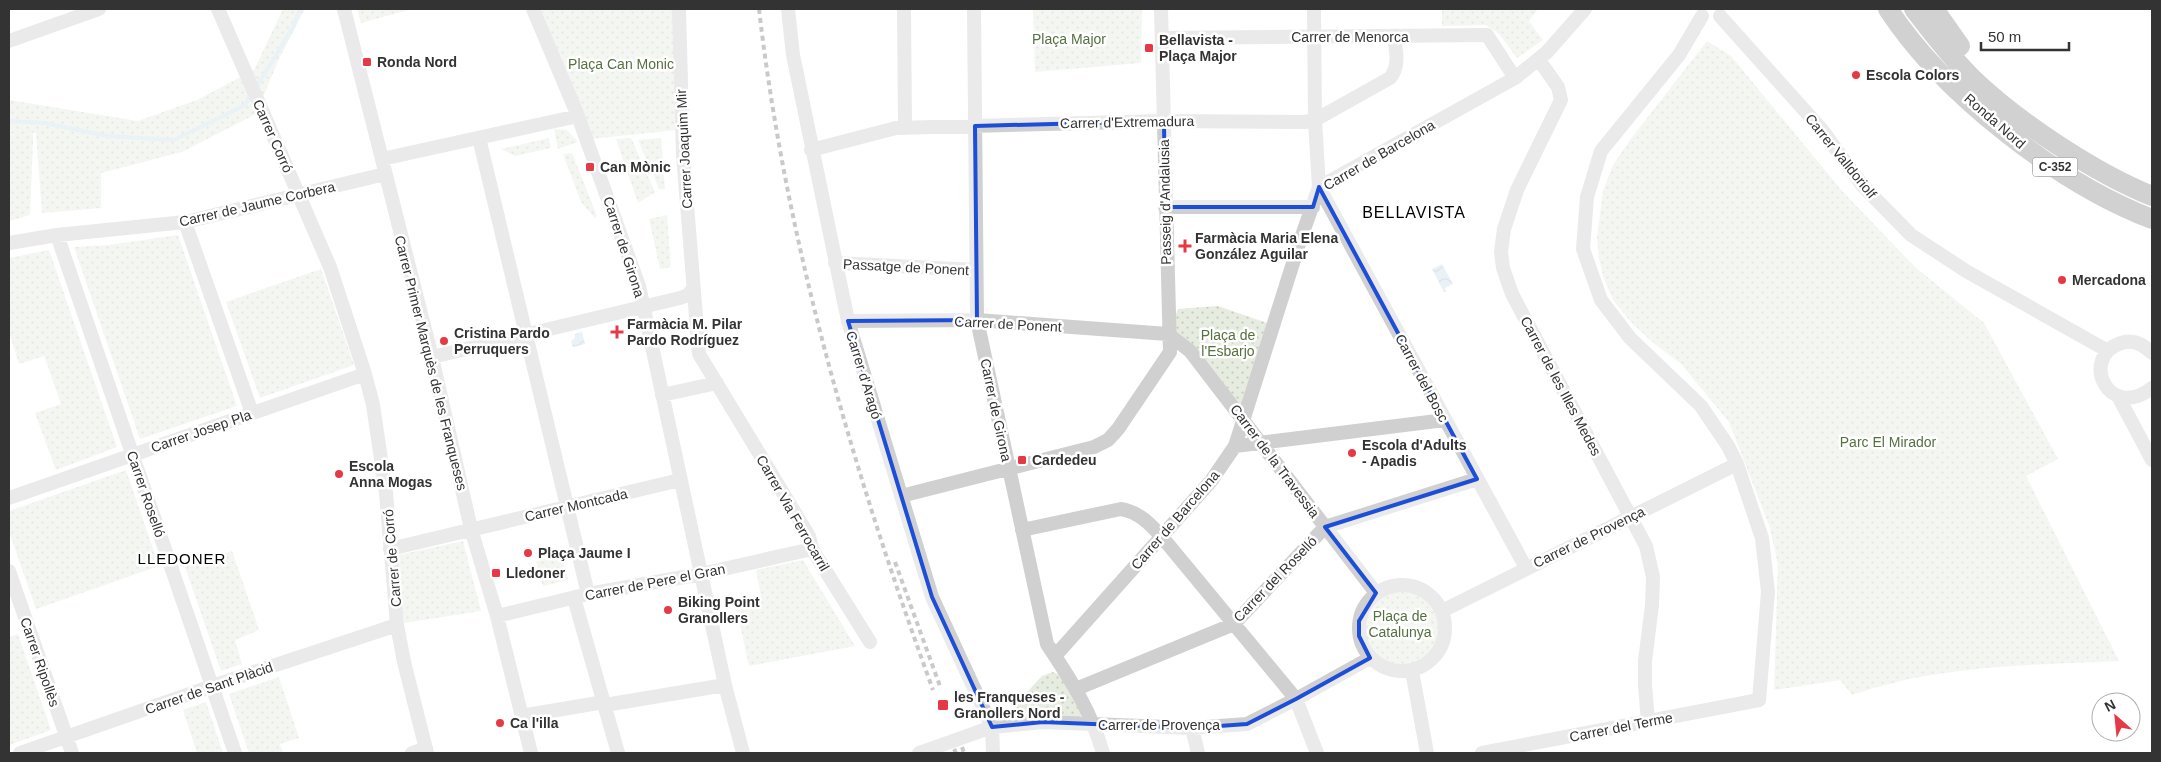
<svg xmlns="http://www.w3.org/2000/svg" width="2161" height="762" viewBox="0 0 2161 762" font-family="Helvetica,sans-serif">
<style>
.green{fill:url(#green-dots)}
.water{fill:url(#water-waves)}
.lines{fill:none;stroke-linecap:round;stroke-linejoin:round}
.stream{stroke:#cfe2ee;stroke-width:4}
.minor{stroke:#d0d0d0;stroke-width:14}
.highway{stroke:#9a9a9a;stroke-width:20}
.rail{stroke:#888;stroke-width:4;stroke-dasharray:5 4;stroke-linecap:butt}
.minor-bridge{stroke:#d0d0d0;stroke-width:14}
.marked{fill:none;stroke:#1d4ed8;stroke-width:4;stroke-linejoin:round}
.poi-dot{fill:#e63946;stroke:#fff;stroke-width:2}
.labels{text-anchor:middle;stroke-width:5;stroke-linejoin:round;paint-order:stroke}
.shield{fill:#fff;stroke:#707070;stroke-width:1}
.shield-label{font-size:12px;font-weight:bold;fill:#333}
.street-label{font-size:14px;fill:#333;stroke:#fff}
.park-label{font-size:14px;fill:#56703f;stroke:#fff}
.poi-label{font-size:14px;font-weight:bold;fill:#333;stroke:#fff;text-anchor:start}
.neighbourhood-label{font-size:15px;letter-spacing:1px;fill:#000;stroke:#fff}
.quarter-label{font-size:16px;letter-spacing:1px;fill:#000;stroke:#fff}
</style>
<defs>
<pattern id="green-dots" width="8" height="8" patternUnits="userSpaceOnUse" patternTransform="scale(1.25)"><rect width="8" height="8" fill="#e6ecdf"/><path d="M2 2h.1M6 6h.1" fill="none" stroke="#c6cbc0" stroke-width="1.8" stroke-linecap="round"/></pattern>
<pattern id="water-waves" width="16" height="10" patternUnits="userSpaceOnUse" patternTransform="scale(1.25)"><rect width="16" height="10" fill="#cfe2ee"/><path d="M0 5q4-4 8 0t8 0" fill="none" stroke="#b2c2cd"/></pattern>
</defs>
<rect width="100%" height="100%" fill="#fff"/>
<path class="green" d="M283,9h22l-26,50 -23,55 -74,38 -81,21v35l-59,5 -6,-80h-8l5,1v8l-3,73 -21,6v-86l6,-1h-6v-34l129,21 59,-21 57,-30z
M357,9h55l-51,14z
M541,9h136v121l-86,9z
M1033,9h109l-1,54 -106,9z
M1442,9h96l-9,12 14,19 -26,18 -18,-24 -13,-9 -44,1z
M1707,41l24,15 112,136 72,75 69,56 74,136 -32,17 93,185c-89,4 -182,4 -267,34l-12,-15 -66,10 4,-125 -8,-37 -41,-106 -48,-58 -30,-23 -21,-20 -17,-21 -10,-24 -4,-18 -2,-21 6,-46 10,-26 17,-25z
M554,129l13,1 11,12 -20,7z
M549,138l2,10 -36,8 -14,-7z
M631,138l24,54 -17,11 -22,-64z
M661,138l4,51h-6l-21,-49z
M572,153l25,63 -2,2 -14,-16 -18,-48z
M667,215l4,52 -11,2 -11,-50z
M178,235l59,171 -97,33 -66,-192 35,-2z
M49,250l68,197 -61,23 -21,-57 26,-9 -17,-48 -25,8 -10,-32v-74z
M321,269l33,96 -94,33 -34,-96z
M1218,306l49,17 -22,89 -77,-78 10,-25z
M126,470l33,96 -123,43 -27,-77v-21z
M463,541l18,70 -77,12 -6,-68z
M232,551l27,79 -24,10 7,24 -21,7 -36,-104z
M562,555l6,25 -25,6 -7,-25z
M803,560l52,86 -106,20 -14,-64 26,-6 -5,-26z
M1358 624a42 42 0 1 1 84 0a42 42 0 1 1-84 0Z
M18,634l33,96 -42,15v-108z
M1053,672l7,3 24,37 -8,9h-63l-5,-8 34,-37z
M279,677l20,61 -19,6 3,9h-34l-20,-59z
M206,702l17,51h1h-27l-14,-43z"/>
<path class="water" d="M1442,264l11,20 -8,4 1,3 -2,1 -12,-23z
M582,332l3,12 -12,3 -2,-6 4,-3v-4z"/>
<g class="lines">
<path class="stream" d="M256,88l37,-61 7,-18
M9,121l36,2 62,13 67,4 71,-35 6,-10"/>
<path class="minor" d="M218,9l112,258 35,107 8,31 13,88 11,132 7,37 23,91
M344,9l88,348 39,172 26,87 34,137
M533,9l45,107 61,170 86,399 18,68
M679,9l4,146 16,199 110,182 3,13 58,93
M788,9l5,46 55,266 84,276 60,130 1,26
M904,9l1,119
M974,9l3,311 70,324c24,36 44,67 56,109
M1720,16l103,115 39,54 49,50 55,36 142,80
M1162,38l325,-3 28,43
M9,41l90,-32
M1539,60l19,27 3,13 -44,90 -13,39 -3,23 2,16 9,26 134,252 7,31 -1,28 -7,56v24l3,37
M479,138l109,456
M811,150l85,-22 268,-7 140,1 11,-2 75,-42c10,-12 6,-27 4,-41
M382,159l196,-43
M1319,187l207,381
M1319,187l196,-109 32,-26 38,-43
M1165,207h148
M185,222l67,191
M57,235l178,518
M9,243l48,-8 128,-13 200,-48
M835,263l141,7
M848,321l129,-1 191,14
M1168,334l22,17 186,242
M2152,353c-8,-8 -19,-14 -31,-10 -42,14 -13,79 31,45
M432,357l248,-59 8,-3 5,-6
M662,395l55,-12
M2118,396l34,64
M1235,446l210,-26
M901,496l193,-49 14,-7 10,-11 52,-77 -9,-343
M9,498l356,-124
M1022,530l99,-21c18,3 29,15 41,28l134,162 21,54
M390,549l290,-69
M9,571l63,182
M1359 628a43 43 0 1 1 86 0a43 43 0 1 1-86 0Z
M574,598l44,155
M1442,611l295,-147
M497,616l91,-22 113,-20 111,-25
M1055,656l156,-175 24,-35 65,-205 19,-54 -4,-67 -1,-111
M1412,671l15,82
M1076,689l158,-65 91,-97 152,-48
M521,716l77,-13 7,2 120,-20
M992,727l51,-5 149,6 55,-4 49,-25 74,-41
M1192,728l6,25
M20,753l192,-67 185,-61
M412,753l14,-5
M1482,753l277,-53 9,-108 -6,-54 -25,-74 -9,-18 -27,-40 -71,-68 -29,-38 -18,-51 4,-52 14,-46 78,-96 23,-39"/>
<path class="highway" d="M1888,9c55,84 170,174 264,210
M1914,9c19,25 39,51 62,73 45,42 119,91 176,114
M1934,9l26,37"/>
<path class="rail" d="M759,9c27,234 94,461 174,681
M895,562l46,127
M962,747l2,6
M954,749l2,4"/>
<path class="minor-bridge" d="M919,753l73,-26"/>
</g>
<path d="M0 0H2161V762H0ZM1164,121l1,86h148l6,-20 158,292 -152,48 51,66 -17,28v15l11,22 -74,41 -49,25 -55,4 -149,-6 -51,5 -60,-130 -84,-276 129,-1 -2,-194z" fill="#fff" fill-opacity=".55" fill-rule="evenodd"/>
<path class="marked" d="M1164,121l1,86h148l6,-20 158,292 -152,48 51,66 -17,28v15l11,22 -74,41 -49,25 -55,4 -149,-6 -51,5 -60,-130 -84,-276 129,-1 -2,-194z"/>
<g class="poi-dot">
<rect x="1144" y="43" width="10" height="10" rx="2.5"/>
<rect x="362" y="57" width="10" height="10" rx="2.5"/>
<circle cx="1856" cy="75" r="5"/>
<rect x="585" y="162" width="10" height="10" rx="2.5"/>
<path d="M1182.5 238.5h5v5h5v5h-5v5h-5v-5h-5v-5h5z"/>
<circle cx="2062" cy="280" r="5"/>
<path d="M614.5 324.5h5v5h5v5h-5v5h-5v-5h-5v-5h5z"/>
<circle cx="444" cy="341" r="5"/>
<circle cx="1352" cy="453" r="5"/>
<rect x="1017" y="455" width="10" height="10" rx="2.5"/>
<circle cx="339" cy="474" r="5"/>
<circle cx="528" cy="553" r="5"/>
<rect x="491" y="568" width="10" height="10" rx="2.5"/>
<circle cx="668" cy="610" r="5"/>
<rect x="937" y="699" width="12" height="12" rx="2.5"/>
<circle cx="500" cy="723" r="5"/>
</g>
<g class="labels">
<rect class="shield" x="2032.5" y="157.5" width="45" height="19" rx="4"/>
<g class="shield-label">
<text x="2055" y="171">C-352</text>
</g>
<g class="street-label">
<text x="1350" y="42">Carrer de Menorca</text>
<text transform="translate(1995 121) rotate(41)" y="5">Ronda Nord</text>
<text transform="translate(1127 122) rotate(-1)" y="5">Carrer d'Extremadura</text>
<text transform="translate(273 136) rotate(66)" y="5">Carrer Corró</text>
<text transform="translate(684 149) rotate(-93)" y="5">Carrer Joaquim Mir</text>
<text transform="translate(1379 155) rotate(-30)" y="5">Carrer de Barcelona</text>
<text transform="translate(1841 156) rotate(51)" y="5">Carrer Valldoriolf</text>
<text transform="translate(1165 202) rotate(-91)" y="5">Passeig d'Andalusia</text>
<text transform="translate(257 204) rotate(-13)" y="5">Carrer de Jaume Corbera</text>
<text transform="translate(624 247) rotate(72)" y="5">Carrer de Girona</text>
<text transform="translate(906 267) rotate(3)" y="5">Passatge de Ponent</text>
<text transform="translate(1008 324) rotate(3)" y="5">Carrer de Ponent</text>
<text transform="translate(431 363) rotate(76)" y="5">Carrer Primer Marquès de les Franqueses</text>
<text transform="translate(864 375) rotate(73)" y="5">Carrer d'Aragó</text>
<text transform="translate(1422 378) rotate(62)" y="5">Carrer del Bosc</text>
<text transform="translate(1561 386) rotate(62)" y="5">Carrer de les Illes Medes</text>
<text transform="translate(996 410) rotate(78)" y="5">Carrer de Girona</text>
<text transform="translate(201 431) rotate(-19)" y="5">Carrer Josep Pla</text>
<text transform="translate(1275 461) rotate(53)" y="5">Carrer de la Travessia</text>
<text transform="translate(146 494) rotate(71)" y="5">Carrer Roselló</text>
<text transform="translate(576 505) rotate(-13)" y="5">Carrer Montcada</text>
<text transform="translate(793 513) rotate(60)" y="5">Carrer Via Ferrocarril</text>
<text transform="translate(1175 520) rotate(-49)" y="5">Carrer de Barcelona</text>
<text transform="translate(1589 537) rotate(-26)" y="5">Carrer de Provença</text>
<text transform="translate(392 558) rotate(-95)" y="5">Carrer de Corró</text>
<text transform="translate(1275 579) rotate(-46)" y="5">Carrer del Roselló</text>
<text transform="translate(655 582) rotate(-11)" y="5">Carrer de Pere el Gran</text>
<text transform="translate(40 662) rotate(71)" y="5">Carrer Ripollès</text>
<text transform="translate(209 688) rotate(-19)" y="5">Carrer de Sant Plàcid</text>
<text x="1159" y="730">Carrer de Provença</text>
<text transform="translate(1621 727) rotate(-11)" y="5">Carrer del Terme</text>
</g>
<g class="park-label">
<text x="1069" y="44">Plaça Major</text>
<text x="621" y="69">Plaça Can Monic</text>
<text x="1228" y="340">Plaça de<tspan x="1228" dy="16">l'Esbarjo</tspan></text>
<text x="1888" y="447">Parc El Mirador</text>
<text x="1400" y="621">Plaça de<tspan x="1400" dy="16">Catalunya</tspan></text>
</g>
<g class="poi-label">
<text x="1159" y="45">Bellavista -<tspan x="1159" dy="16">Plaça Major</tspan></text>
<text x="377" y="67">Ronda Nord</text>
<text x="1866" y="80">Escola Colors</text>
<text x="600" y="172">Can Mònic</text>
<text x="1195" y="243">Farmàcia Maria Elena<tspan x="1195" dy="16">González Aguilar</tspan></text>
<text x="2072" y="285">Mercadona</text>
<text x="627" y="329">Farmàcia M. Pilar<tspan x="627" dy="16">Pardo Rodríguez</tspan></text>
<text x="454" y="338">Cristina Pardo<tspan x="454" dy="16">Perruquers</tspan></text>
<text x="1362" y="450">Escola d'Adults<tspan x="1362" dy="16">- Apadis</tspan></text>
<text x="1032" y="465">Cardedeu</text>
<text x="349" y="471">Escola<tspan x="349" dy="16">Anna Mogas</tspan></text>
<text x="538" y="558">Plaça Jaume I</text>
<text x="506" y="578">Lledoner</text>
<text x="678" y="607">Biking Point<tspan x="678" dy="16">Granollers</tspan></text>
<text x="954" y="702">les Franqueses -<tspan x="954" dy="16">Granollers Nord</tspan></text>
<text x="510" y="728">Ca l'illa</text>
</g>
<g class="neighbourhood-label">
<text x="182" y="564">LLEDONER</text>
</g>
<g class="quarter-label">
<text x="1414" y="218">BELLAVISTA</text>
</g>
</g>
<rect width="2161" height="762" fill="none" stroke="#333333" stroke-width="20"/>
<g transform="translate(2116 717) rotate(333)"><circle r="24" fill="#ffffff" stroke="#adadad"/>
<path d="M0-4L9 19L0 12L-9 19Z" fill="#e63946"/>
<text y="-8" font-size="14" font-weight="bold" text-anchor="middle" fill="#333333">N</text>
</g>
<path d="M1981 42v8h88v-8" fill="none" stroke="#333333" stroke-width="2.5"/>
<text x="1988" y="42" font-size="15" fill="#333333" stroke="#ffffff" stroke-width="4" paint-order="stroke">50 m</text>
</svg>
